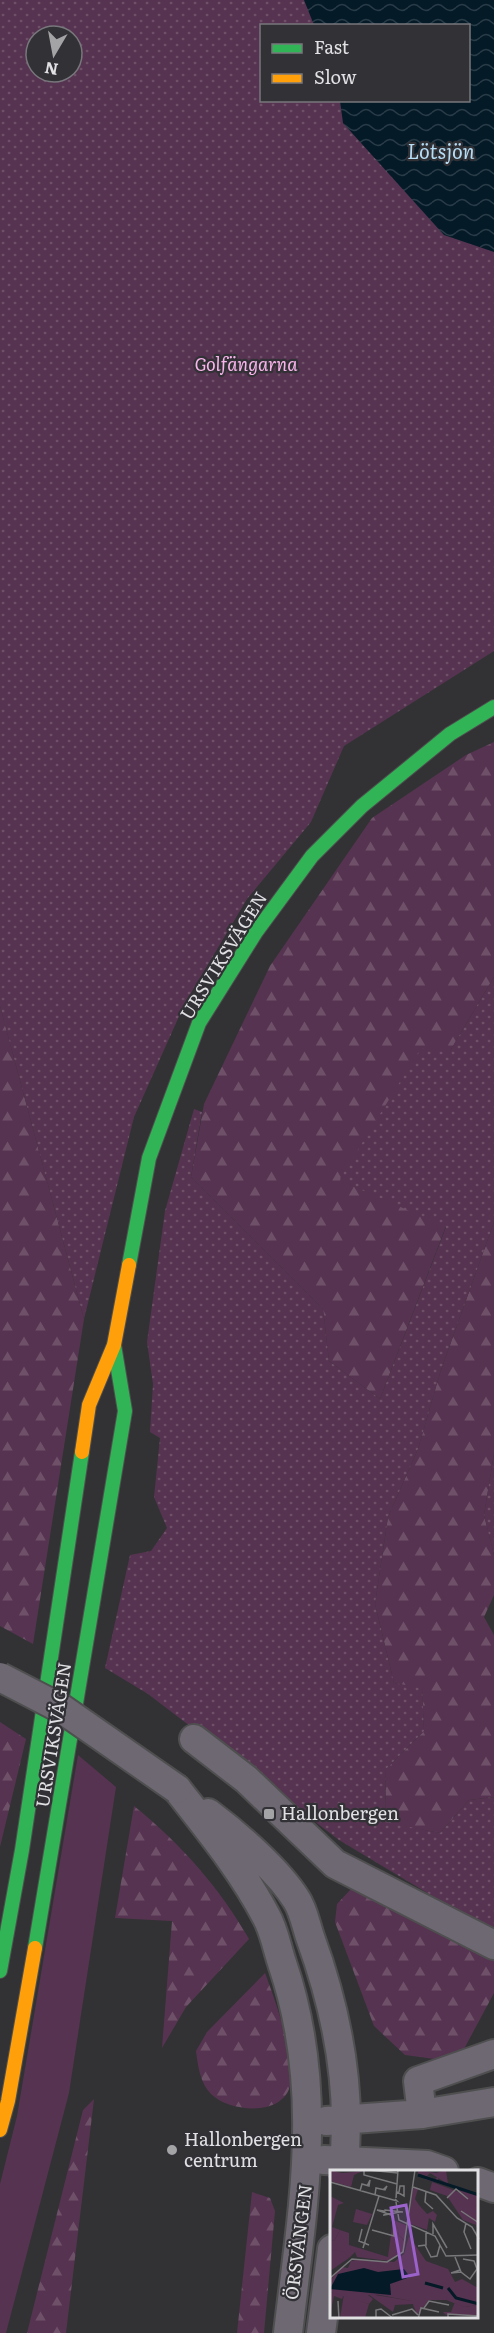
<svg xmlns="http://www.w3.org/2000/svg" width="494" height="2333" viewBox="0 0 494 2333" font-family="Literata,serif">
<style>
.green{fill:#563350}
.forest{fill:url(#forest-firs)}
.park{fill:url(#park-dots);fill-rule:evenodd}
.water{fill:url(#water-waves)}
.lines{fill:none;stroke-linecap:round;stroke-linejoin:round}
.street-casing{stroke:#4f4f50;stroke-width:32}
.fast-casing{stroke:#4f4f50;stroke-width:16}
.slow-casing{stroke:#4f4f50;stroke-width:16}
.street{stroke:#6e6873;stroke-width:28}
.fast{stroke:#30b455;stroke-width:14}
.slow{stroke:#ff9f0a;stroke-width:14}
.street-bridge-casing{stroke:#4f4f50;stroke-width:32;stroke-linecap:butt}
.street-bridge{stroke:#6e6873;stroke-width:28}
.poi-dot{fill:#a4a4a7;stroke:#313136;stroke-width:2}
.labels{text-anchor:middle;stroke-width:4.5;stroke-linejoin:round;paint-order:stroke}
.park-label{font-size:18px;font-style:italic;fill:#fab4ec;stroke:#313136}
.street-label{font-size:18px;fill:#e1e1e4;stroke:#313136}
.poi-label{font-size:18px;fill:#e1e1e4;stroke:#313136;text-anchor:start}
.water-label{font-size:20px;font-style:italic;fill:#b5ddf6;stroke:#313136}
.inset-river{fill:none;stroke:#041a27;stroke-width:3}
.inset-road{fill:none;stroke:#78787b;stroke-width:1.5}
.view{fill:#9a62ca;fill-opacity:0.15;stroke:#9a62ca;stroke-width:3}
.inset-edge{fill:none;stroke:#e1e1e4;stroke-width:3}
</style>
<defs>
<pattern id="forest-firs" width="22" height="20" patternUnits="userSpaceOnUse" patternTransform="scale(1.5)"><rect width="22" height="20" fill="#563350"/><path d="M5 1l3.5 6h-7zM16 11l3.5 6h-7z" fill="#6e5069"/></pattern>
<pattern id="park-dots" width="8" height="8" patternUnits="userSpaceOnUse" patternTransform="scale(1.5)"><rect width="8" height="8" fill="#563350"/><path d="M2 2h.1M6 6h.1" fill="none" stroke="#6e5069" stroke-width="1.8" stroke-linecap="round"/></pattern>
<pattern id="water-waves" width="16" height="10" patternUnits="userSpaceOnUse" patternTransform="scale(1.5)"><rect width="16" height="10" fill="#041a27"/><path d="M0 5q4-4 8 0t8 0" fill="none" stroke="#283b46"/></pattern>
</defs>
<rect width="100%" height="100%" fill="#323235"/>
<path class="green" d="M78,1755l38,32 -47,306 -63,240h-6v-149l17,-68z"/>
<path class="forest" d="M494,742v235l-44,74 -110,129 106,46 -66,173 -51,-38 -6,-52 -132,-132 13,-73 66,-138 102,-148 94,-63z
M0,1006l84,313 -51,325 -33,-18z
M494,1222v231l-10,62 10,40v40l-10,22 10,18v162l-25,3 -29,33 -55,-10 1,-54 38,-38 -2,-42 -28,-6 -19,-79 13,-87 30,-68 22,-76z
M0,1722l26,17 -26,108z
M134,1806c46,37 86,82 115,133l-63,68 -24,41 10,-127 -57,-3z
M351,1889l81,33 62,31v40l-37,69 -52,-7 -31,-29 -39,-104 2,-18z
M265,1973c10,27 32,86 25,113 -8,31 -61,26 -79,8 -11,-11 -13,-28 -15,-43l11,-19z
M94,2099l-28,234h-39l56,-223z
M252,2192l18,6 5,13 -11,122h-27z"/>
<path class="park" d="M0,0h494v651l-150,95 -33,76 -64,77 -62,104 -51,114 -50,202 -84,-313zM262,26h206v74h-206zM36,36h36v36h-36z
M494,977v245l-54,151 -22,76 -30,68 -13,87 19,79 28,5 2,43 -38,38 -1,53 55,11 29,-33 25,-3v136l-155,-93 -191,-146 -43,-26 25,-113 21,-4 16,-23 -13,-31 6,-59 -10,-6 3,-48 -6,-42 18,-131 29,-102 8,3 -11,65 132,132 6,52 51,38 66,-172 -107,-47 82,-132 29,3z
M494,1453v102l-10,-40z"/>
<path class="water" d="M304,0h190v252l-50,-17 -101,-112 -3,-22 128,-1v-74l-154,-1z"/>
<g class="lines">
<defs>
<path id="street" d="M194,1739l52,40 89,85 159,81
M177,1789c32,41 65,81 89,127 8,14 11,32 16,47 43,126 21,242 6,370
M208,1813c28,21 69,56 88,86 7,10 10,26 14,38 27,74 43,155 33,234
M422,2114l-4,-33 76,-27
M326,2121l96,-7 72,-12
M324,2160l103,5 17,6
M478,2182l16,6
M321,2333l11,-84"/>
<path id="fast" d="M129,1265l20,-107 50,-135 57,-91 56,-76 50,-50 88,-72 44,-27
M35,1948l90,-537 -11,-66
M0,1971l22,-121 60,-398"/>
<path id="slow" d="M82,1452l7,-47 25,-60 15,-80
M0,2130l8,-29 27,-153"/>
</defs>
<use href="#street" class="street-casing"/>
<use href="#fast" class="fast-casing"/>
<use href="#slow" class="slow-casing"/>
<use href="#street" class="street"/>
<use href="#fast" class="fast"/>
<use href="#slow" class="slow"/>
<defs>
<path id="street-bridge" d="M0,1677l62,32 115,80"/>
</defs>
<use href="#street-bridge" class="street-bridge-casing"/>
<use href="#street-bridge" class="street-bridge"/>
</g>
<g class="poi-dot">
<rect x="263" y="1808" width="12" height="12" rx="3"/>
<circle cx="172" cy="2150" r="6"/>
</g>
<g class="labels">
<g class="park-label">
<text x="246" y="371">Golfängarna</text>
</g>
<g class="street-label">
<text transform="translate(224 956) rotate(-58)" y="6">URSVIKSVÄGEN</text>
<text transform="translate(54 1735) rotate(-81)" y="6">URSVIKSVÄGEN</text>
<text transform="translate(299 2242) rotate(-83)" y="6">ÖRSVÄNGEN</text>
</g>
<g class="poi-label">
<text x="281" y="1820">Hallonbergen</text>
<text x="184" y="2146">Hallonbergen<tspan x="184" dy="21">centrum</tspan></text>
</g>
<g class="water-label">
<text x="441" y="159">Lötsjön</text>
</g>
</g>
<g transform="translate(330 2170)">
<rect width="148" height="148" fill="#323235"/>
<path d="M88,0l18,3 10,-3 2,14 -18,-11 -4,4 -8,-3zM102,12l37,14 7,10 2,-3v28l-2,-6 -13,-5 -16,-24 -17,-6zM26,39l16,5 -5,11 -14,-3zM14,124l25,10 -4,14h-25z" fill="#563350"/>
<path d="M0,0l12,3 21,-2 -9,4 -3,12 -21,-6zM98,6l7,3 4,-3 -1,4 40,15v8l-3,4 -18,-18 -33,-10zM83,18l5,1 -3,10 4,6 8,9 6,-3 4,4 -2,7 -6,-4 -2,12 -19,-7zM65,52l4,9 -3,15 5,-5 -2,-6 7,8 -3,9 -14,9 -32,-4 -2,-5 -6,6 -19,-9v-9l4,1 6,-11 9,3v12l39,12zM0,122l53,1 -8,2 38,6 2,12 -2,-9 -18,1 -2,7 -25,-18 -7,5 -17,-5 -2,5 -8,-3 -4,19zM125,132l9,5 14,-2v11l-32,-1 -3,-3h8z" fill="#563350"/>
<path d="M0,79l14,3 5,6 -19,13z" fill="#563350"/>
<path d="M0,26l14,7 -6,2 -6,22 8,3 -6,11 -4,-1zM63,50l13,5v17l-7,-7 3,6 -6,8 3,-18 -4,-9v17l-7,18zM79,66l17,25 22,8 7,13 7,-3 16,9v17l-14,2 -18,-7h-17l-12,15 -5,-14 -38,-7 -6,1 5,4 -4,5 -39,-12 1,-13 11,-12 6,1 3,-7 8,-2 35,3 10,-8z" fill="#563350"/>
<path d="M34,98l14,4 26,-3 6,8 -20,7 1,11 -61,-6 8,-15z" fill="#041a27"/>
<path class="inset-river" d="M88,5l61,20M95,113l18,5M118,118l8,10 23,6"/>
<path class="inset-road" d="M34,0v5l33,9M38,0l30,3M0,12l67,19 -2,-2M83,17l23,8 21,23 15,9 7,12M30,21l2,-7 7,2 1,-6 -3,6M96,21l-1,11 8,7M67,22l7,4v-10h-4l-1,6M45,25l1,-7 9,2 2,-4 -4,4M66,28l2,-28M117,28l9,-9 12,10M66,32l3,18 36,16 11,20 33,-1M54,41l-7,-1 14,5M131,41l18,12M70,42l-16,3 1,-5 18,2M136,53l-2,9 7,17M32,59l-3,12 10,4M42,60l22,6 -1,-17M103,64v-10l14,24M95,75l6,12 6,-1 3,-11M88,76l8,-1v-14M33,78l16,-52M125,87l6,15 9,7 7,-10 -3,-8 -11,-2M130,100l-9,3 10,-1M0,108l22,-19 35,3 16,-10 12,-82M8,131l1,18M94,138l5,-7 20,4M62,145l20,-6 6,6M118,147v-3l31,2M46,149v-9l5,-1 13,10M88,149l3,-11 18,4"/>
<path class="view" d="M76,35l12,69 -15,3 -12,-69z"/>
<rect width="148" height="148" class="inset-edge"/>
</g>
<rect x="260" y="24" width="210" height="78" fill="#313136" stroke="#77777c" stroke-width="1.5"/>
<rect x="272" y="44" width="30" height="9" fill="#30b455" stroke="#77777c" stroke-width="1.5"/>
<text x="314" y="54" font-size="18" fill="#e1e1e4">Fast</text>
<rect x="272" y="74" width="30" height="9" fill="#ff9f0a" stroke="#77777c" stroke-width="1.5"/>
<text x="314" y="84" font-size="18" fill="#e1e1e4">Slow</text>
<g transform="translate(54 54) rotate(190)"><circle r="28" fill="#313136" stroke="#77777c" stroke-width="1.5"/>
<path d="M0-4.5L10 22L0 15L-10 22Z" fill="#a4a4a7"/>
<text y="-9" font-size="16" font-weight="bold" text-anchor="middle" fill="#e1e1e4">N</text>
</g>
</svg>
